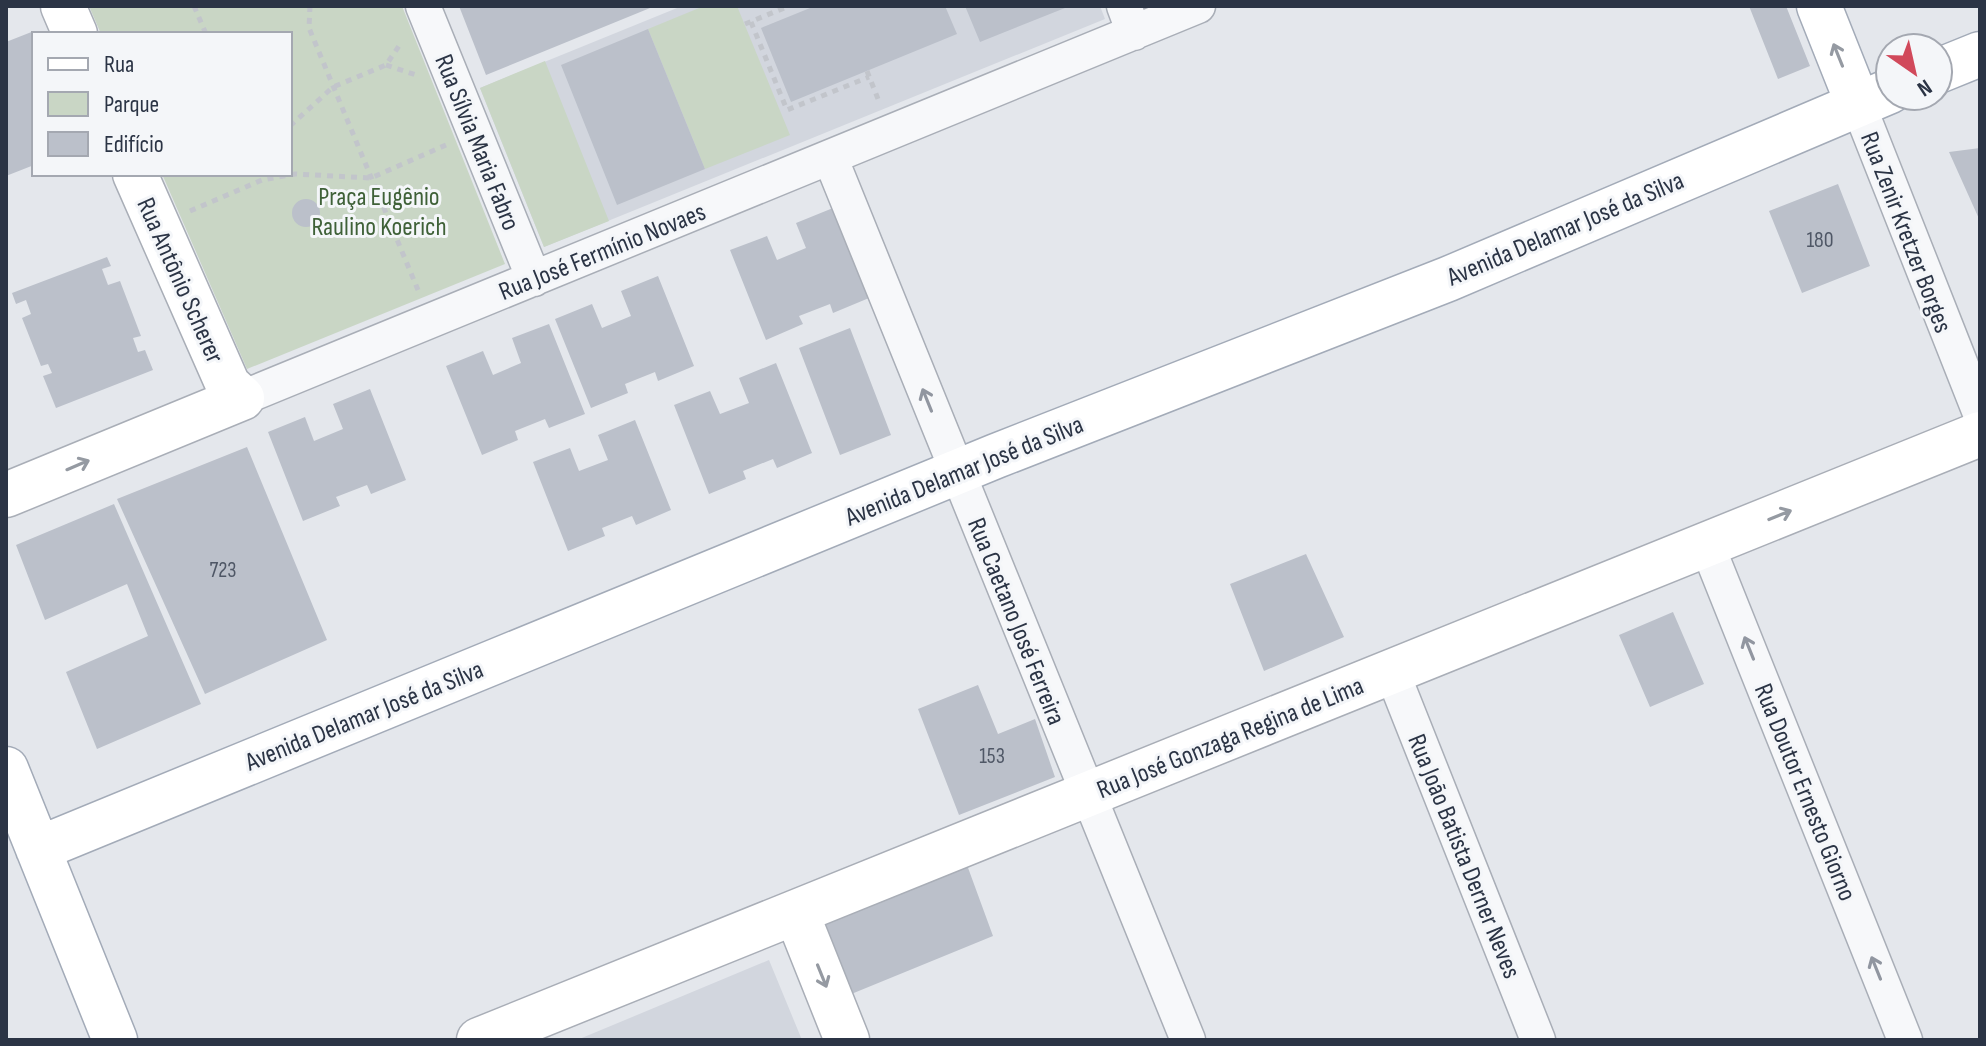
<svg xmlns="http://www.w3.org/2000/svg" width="1986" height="1046" viewBox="0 0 1986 1046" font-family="'Sofia Sans Condensed',sans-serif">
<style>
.built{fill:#d2d6de}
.green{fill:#c9d6c5}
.building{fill:#bbc0ca}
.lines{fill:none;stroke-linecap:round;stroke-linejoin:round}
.street-casing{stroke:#a9aeb7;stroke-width:37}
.secondary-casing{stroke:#a9aeb7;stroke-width:47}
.primary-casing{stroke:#a3abb8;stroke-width:47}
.path{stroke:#c2c5cb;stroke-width:5;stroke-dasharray:6 6;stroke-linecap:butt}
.street{stroke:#f7f8fa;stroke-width:34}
.secondary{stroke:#fff;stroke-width:44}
.primary{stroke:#fff;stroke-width:44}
.oneway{stroke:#959aa2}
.oneway2{stroke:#9196a0}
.labels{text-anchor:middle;stroke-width:6;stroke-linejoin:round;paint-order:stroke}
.number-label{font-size:22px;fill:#4f5766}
.street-label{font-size:26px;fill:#2b3445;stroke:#f4f6f9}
.park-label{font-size:26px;fill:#3f6138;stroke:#f4f6f9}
</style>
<rect width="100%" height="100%" fill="#e4e7ec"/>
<path class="built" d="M682,6h418l5,13 -561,228 -64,-159z
M769,960l33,80h-225z"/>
<path class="green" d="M89,6h313l103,258 -258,105 -85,-195h128v-140h-189z
M704,6h33l53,129 -85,34 -57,-140z
M545,61l64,160 -65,26 -64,-159z"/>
<path class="building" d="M459,6h196l-169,69z
M815,6h130l12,28 -166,68 -30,-74z
M965,6h105l-90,36z
M1749,6h37l24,60 -32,13z
M648,29l57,140 -88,36 -56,-140z
M34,31v134l-28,11v-134z
M1980,148v73l-31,-69z
M1838,184l32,82 -68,27 -33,-82z
M292 213a14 14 0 1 1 28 0a14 14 0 1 1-28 0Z
M833,208l36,90 -36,15 -3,-9 -31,12 4,8 -37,16 -36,-90 37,-14 10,24 29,-12 -10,-25z
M107,257l4,9 -9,3 6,16 12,-4 21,55 -8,2 5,14 7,-2 8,20 -97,38 -13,-32 9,-3 -4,-9 -7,2 -19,-48 9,-4 -5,-14 -10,4 -4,-11z
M658,276l36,90 -36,15 -3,-9 -30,12 3,9 -37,15 -36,-89 37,-15 10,24 29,-12 -10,-25z
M549,324l36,90 -36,14 -4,-9 -30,12 3,9 -36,15 -36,-89 37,-15 10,24 28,-12 -9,-25z
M850,328l41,107 -51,20 -41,-107z
M776,363l36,90 -35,15 -4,-9 -30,12 3,8 -37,15 -35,-89 36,-14 10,23 29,-11 -10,-25z
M370,389l36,91 -35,14 -4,-9 -31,12 4,9 -37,15 -35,-89 37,-15 9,24 29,-12 -10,-25z
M635,420l36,90 -35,15 -4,-9 -30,12 3,8 -37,15 -35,-89 37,-14 9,23 29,-11 -10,-25z
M247,447l80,193 -122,54 -88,-195z
M114,504l87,200 -104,45 -31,-77 82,-36 -21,-52 -82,36 -29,-75z
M1306,554l38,83 -80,34 -34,-87z
M1673,612l31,72 -54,23 -31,-72z
M978,685l20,49 37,-15 20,58 -96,38 -41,-106z
M967,865l26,71 -149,61 -28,-70z"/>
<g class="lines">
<defs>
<path id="street" d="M423,6l111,273
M1124,6l10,27
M1858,104l122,309
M830,157l358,883
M242,398l956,-392
M1707,545l198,495
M1392,672l146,368"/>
<path id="secondary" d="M63,6l12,28
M135,174l93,211 14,13
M6,495l236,-97
M796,912l51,128
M479,1040l1501,-606"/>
<path id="primary" d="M1819,6l39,98
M1938,71l42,-17
M6,769l109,271
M38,849l958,-393 452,-177 442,-188"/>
</defs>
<use href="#street" class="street-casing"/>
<use href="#secondary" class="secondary-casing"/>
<use href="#primary" class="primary-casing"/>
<path class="path" d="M194,6l12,28
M310,6l-1,22 109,262
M751,22l36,88 82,-33
M745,24l44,-18
M386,65l30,10
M867,71l13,33
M290,126l43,-39 53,-22 15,-22
M190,211l72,-31 33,-6 76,4 75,-33"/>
<use href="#street" class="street"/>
<use href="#secondary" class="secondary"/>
<use href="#primary" class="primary"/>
</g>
<defs><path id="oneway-shaft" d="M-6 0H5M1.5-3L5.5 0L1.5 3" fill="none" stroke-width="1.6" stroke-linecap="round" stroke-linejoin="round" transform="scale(2)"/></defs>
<g class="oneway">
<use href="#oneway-shaft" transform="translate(1838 55) rotate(-112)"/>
<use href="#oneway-shaft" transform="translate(78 465) rotate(-23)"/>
<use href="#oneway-shaft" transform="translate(1780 515) rotate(-22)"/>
<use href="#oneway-shaft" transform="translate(822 976) rotate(68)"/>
</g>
<g class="oneway2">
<use href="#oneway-shaft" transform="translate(927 400) rotate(-112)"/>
<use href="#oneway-shaft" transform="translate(1749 648) rotate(-112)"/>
<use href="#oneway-shaft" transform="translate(1876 968) rotate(-112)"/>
</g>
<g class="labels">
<g class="number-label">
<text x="1820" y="247">180</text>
<text x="223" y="577">723</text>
<text x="992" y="763">153</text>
</g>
<g class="street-label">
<text transform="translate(478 142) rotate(68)" y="9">Rua Sílvia Maria Fabro</text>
<text transform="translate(1565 228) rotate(-23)" y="9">Avenida Delamar José da Silva</text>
<text transform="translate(1907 232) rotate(69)" y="9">Rua Zenir Kretzer Borges</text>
<text transform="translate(602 251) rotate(-22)" y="9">Rua José Fermínio Novaes</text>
<text transform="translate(181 280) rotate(66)" y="9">Rua Antônio Scherer</text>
<text transform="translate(964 470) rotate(-22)" y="9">Avenida Delamar José da Silva</text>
<text transform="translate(1017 621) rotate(68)" y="9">Rua Caetano José Ferreira</text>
<text transform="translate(364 715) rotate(-22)" y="9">Avenida Delamar José da Silva</text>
<text transform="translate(1230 737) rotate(-22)" y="9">Rua José Gonzaga Regina de Lima</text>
<text transform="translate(1806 792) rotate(68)" y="9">Rua Doutor Ernesto Giorno</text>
<text transform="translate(1465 856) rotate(68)" y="9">Rua João Batista Derner Neves</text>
</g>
<g class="park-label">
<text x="379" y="205">Praça Eugênio<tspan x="379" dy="30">Raulino Koerich</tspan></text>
</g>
</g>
<rect width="1986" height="1046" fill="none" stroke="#2b3445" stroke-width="16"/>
<rect x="32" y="32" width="260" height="144" fill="#f4f6f9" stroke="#a4a8b1" stroke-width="2"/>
<rect x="48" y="58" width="40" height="12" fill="#ffffff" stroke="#a4a8b1" stroke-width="2"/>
<text x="104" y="72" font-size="24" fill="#2b3445">Rua</text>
<rect x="48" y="92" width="40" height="24" fill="#c9d6c5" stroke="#a4a8b1" stroke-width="2"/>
<text x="104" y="112" font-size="24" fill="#2b3445">Parque</text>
<rect x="48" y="132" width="40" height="24" fill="#bbc0ca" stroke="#a4a8b1" stroke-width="2"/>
<text x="104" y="152" font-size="24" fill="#2b3445">Edifício</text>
<g transform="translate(1914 72) rotate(146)"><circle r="38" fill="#f4f6f9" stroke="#a4a8b1" stroke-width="2"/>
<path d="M0-6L14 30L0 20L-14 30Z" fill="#d1495b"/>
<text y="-12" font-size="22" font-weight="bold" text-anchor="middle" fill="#2b3445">N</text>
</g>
</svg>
